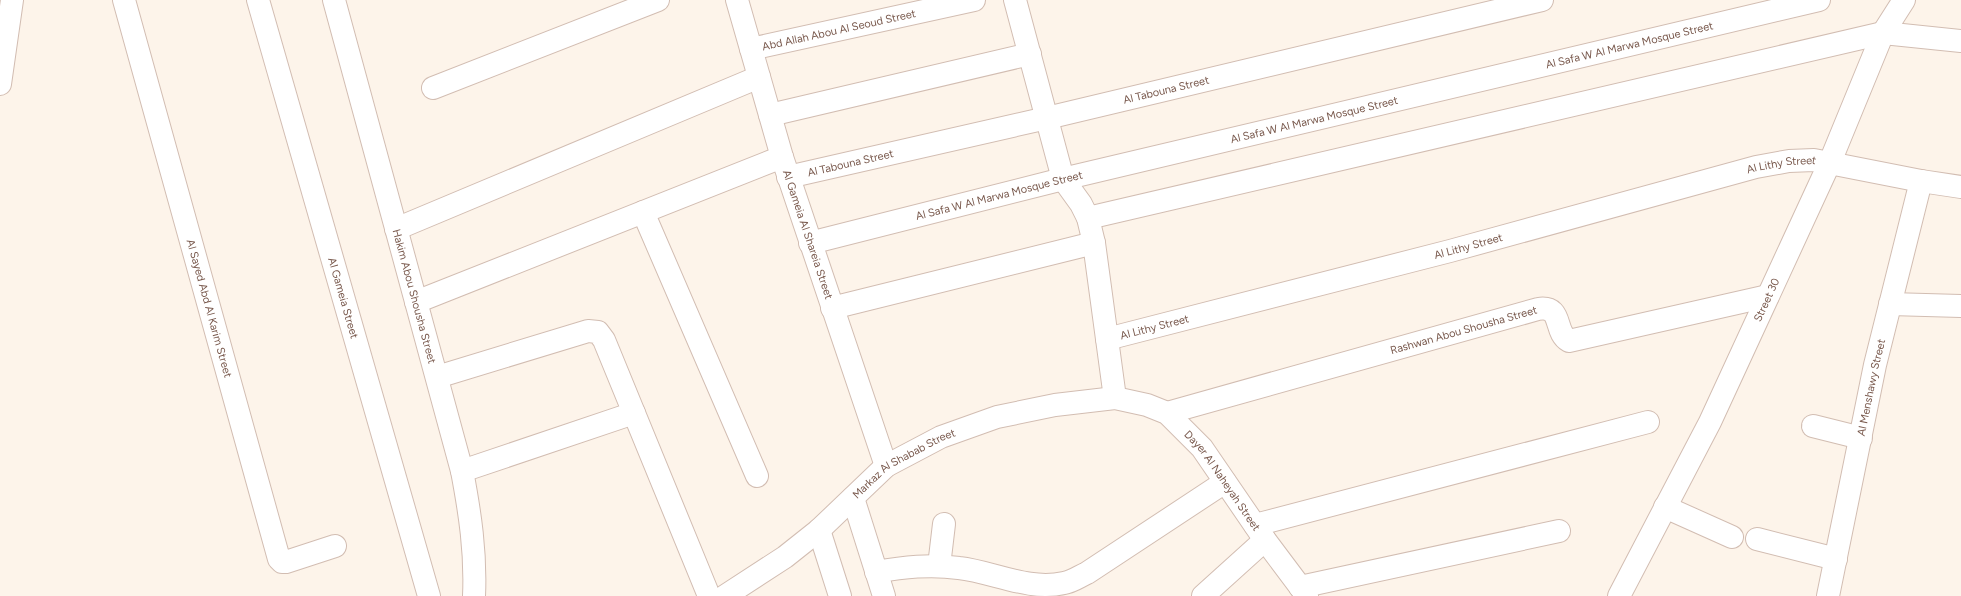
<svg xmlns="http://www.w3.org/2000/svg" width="1961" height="596" viewBox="0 0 1961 596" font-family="Figtree,sans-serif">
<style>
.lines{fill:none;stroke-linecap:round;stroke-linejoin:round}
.minor-casing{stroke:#d2bdb2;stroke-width:24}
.minor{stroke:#fff;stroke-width:22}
.labels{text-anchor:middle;stroke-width:3.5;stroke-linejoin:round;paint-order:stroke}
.street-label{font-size:11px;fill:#79594d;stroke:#fff8f1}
</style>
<rect width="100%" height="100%" fill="#fdf4ea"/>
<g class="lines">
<defs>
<g id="minor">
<path id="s1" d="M124,0l155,559 3,3h4l49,-16"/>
<path id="s2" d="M258,0l171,596"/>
<path id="s3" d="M334,0l128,471c8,42 14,82 12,125"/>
<path id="s4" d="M737,0l45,157 104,309"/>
<path d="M1015,0l48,179 18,25 7,14 6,25 21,155"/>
<path id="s5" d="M751,49l223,-49"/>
<path d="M0,84l12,-84"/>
<path d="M433,88l225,-88"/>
<path d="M770,115l260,-61"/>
<path id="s6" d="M788,177l259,-59 495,-118"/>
<path d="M643,212l114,264"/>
<path d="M1088,218l795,-185 78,8"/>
<path d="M396,229l363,-152"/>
<path id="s7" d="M810,243l253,-64 756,-179"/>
<path d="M416,302l366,-145"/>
<path d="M1890,304l71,2"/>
<path d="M832,308l262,-65"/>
<path id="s8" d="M1107,339l343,-88 306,-84 33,-6 25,-1 107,21 40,6"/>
<path d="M437,377l151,-46 10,1 6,8 105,256"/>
<path id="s9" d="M1167,413l371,-104c26,-4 15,23 31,32l199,-45"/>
<path d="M1813,426l48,12"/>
<path d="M462,471l172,-58"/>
<path d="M853,498l31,98"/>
<path d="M1665,507l67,30"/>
<path d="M1255,525l393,-103"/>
<path d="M819,530l21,66"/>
<path d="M1757,539l79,20"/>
<path d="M939,566l5,-42"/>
<path d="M876,572c28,-5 54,-8 83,-4 35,4 69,23 105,15 8,-1 16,-7 23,-10l138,-91"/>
<path d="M1300,587l259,-56"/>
<path id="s10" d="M725,596l60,-39 34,-27 67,-64 55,-29 56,-20 58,-12 60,-7 32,7 20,8 35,35 63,92 42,56"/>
<path d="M1203,596l62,-56"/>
<path id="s11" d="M1619,596l91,-174 120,-260 53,-129 21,-33"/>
<path id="s12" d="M1828,596l47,-231 46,-184"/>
</g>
</defs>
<use href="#minor" class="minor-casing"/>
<use href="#minor" class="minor"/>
</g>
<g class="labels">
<g class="street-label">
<text dy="4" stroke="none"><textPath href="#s5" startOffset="90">Abd Allah Abou Al Seoud Street</textPath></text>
<text dy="4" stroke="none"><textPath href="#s7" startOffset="843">Al Safa W Al Marwa Mosque Street</textPath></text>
<text dy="4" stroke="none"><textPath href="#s6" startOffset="388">Al Tabouna Street</textPath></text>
<text dy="4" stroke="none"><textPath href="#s7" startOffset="519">Al Safa W Al Marwa Mosque Street</textPath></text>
<text dy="4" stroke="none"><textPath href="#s6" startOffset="64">Al Tabouna Street</textPath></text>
<text dy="4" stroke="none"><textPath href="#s8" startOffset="697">Al Lithy Street</textPath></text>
<text dy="4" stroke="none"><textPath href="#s7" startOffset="195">Al Safa W Al Marwa Mosque Street</textPath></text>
<text dy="4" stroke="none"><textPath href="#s4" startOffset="245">Al Gameia Al Shareia Street</textPath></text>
<text dy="4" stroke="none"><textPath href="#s8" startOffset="373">Al Lithy Street</textPath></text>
<text dy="4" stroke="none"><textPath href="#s3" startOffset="307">Hakim Abou Shousha Street</textPath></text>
<text dy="4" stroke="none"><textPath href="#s2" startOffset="310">Al Gameia Street</textPath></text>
<text dy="4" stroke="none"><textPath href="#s11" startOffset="331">Street 30</textPath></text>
<text dy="4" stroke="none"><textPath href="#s1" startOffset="320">Al Sayed Abd Al Karim Street</textPath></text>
<text dy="4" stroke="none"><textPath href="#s8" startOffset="49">Al Lithy Street</textPath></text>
<text dy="4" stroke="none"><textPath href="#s9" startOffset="308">Rashwan Abou Shousha Street</textPath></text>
<text dy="4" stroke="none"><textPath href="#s12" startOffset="213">Al Menshawy Street</textPath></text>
<text dy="4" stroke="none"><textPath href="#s10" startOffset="224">Markaz Al Shabab Street</textPath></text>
<text dy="4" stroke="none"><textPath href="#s10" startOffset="591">Dayer Al Naheyah Street</textPath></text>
</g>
</g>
</svg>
